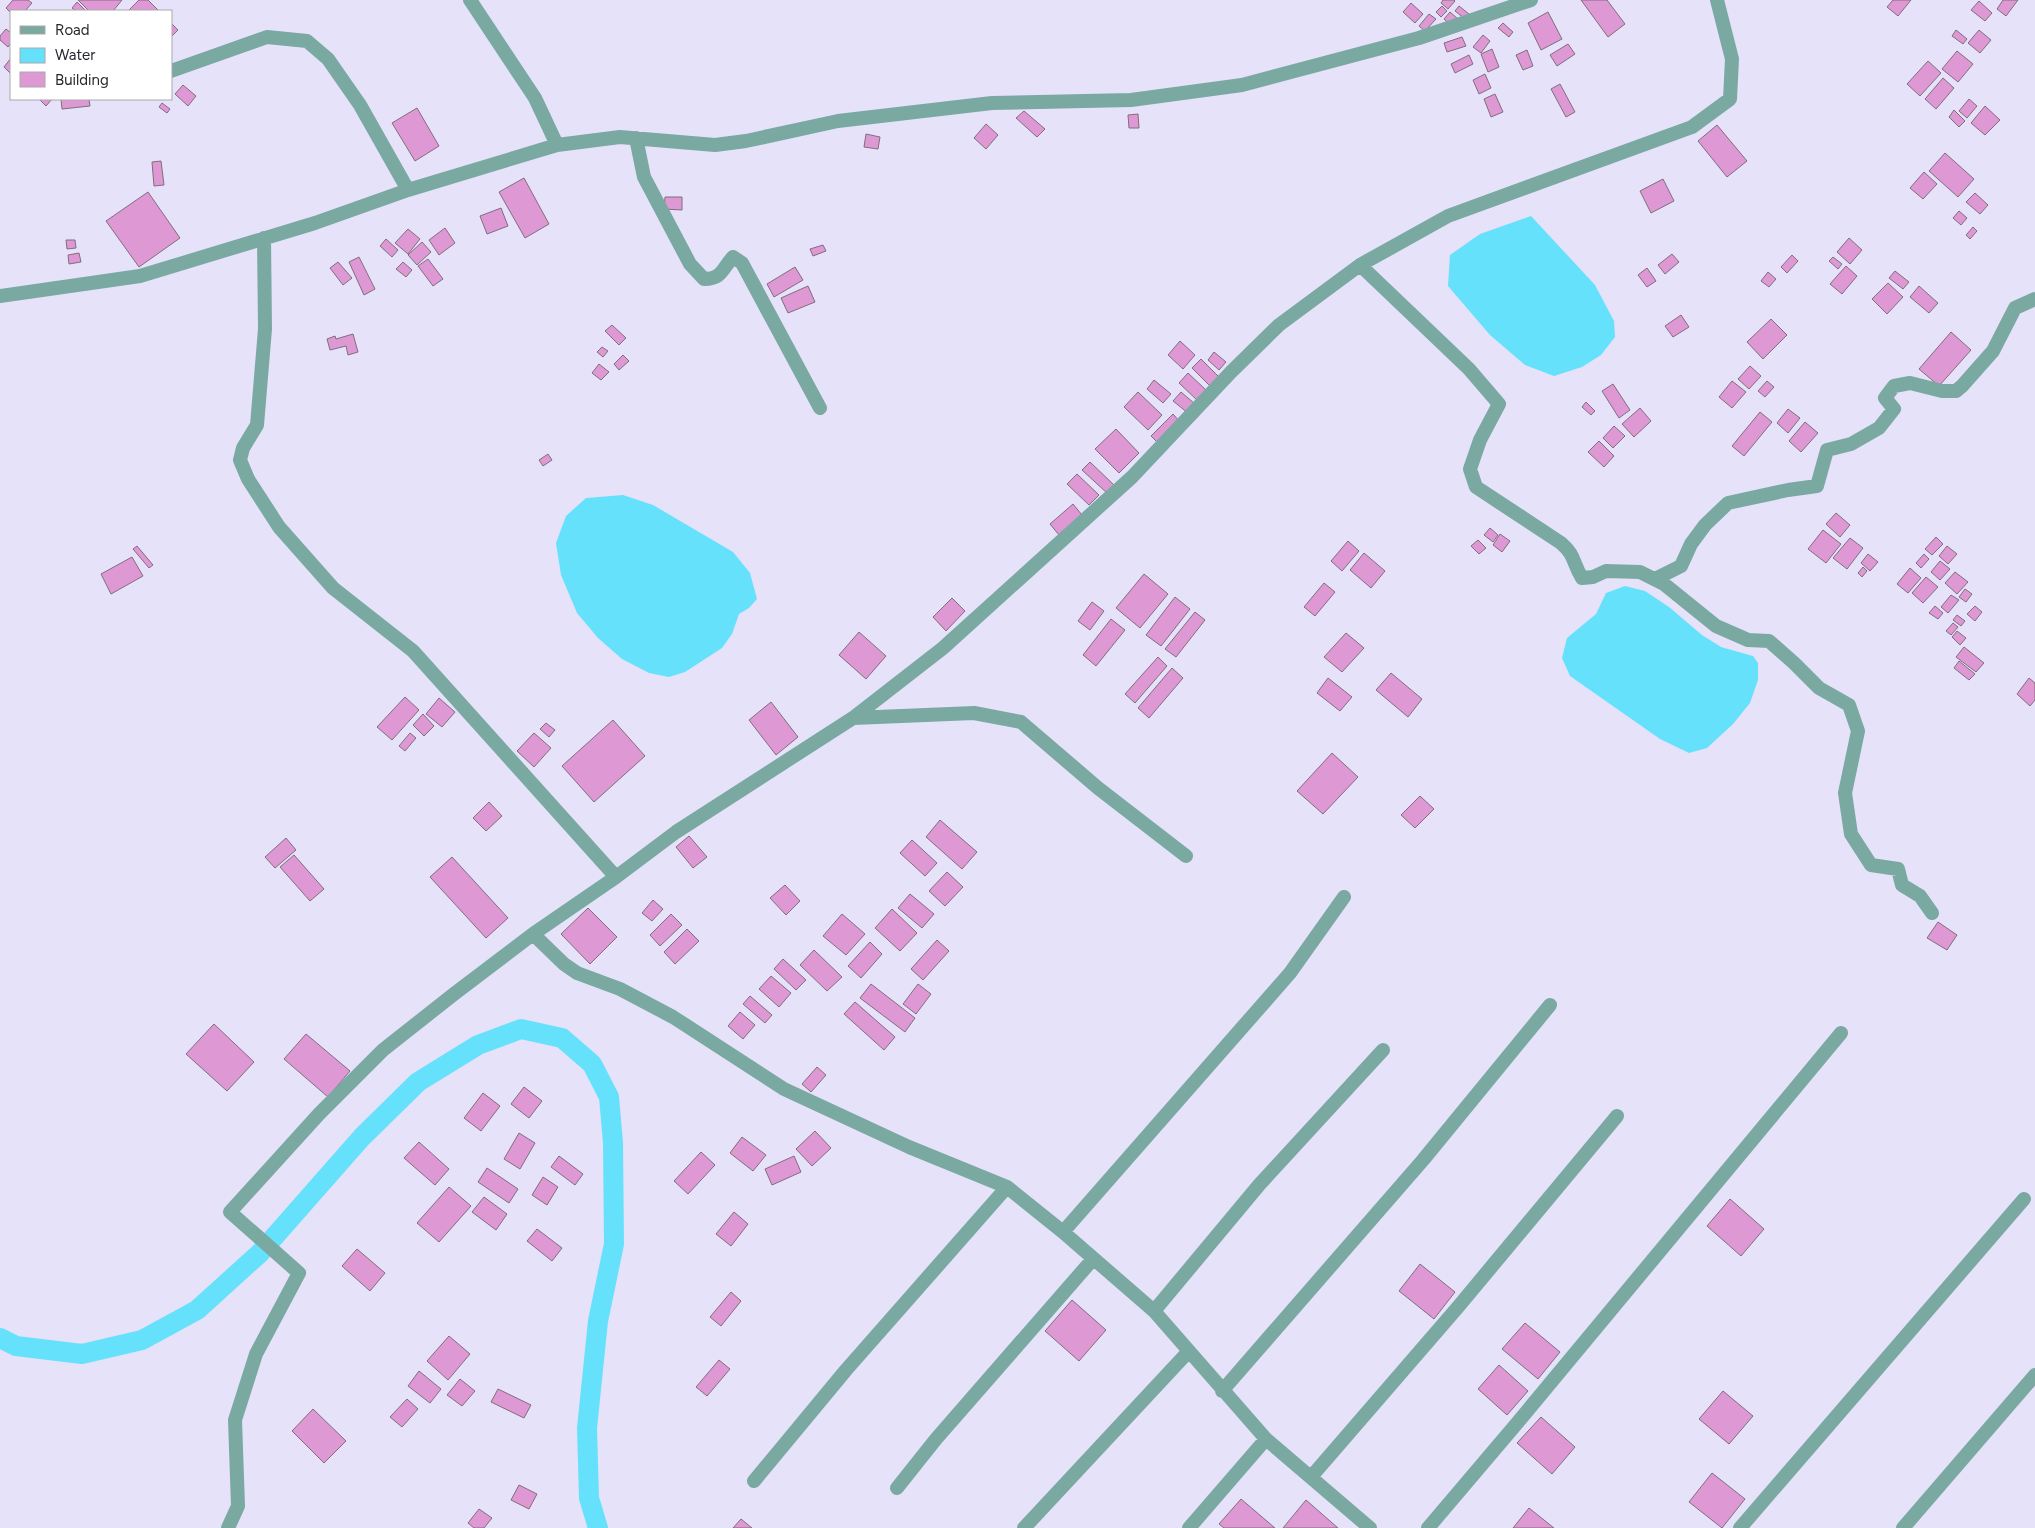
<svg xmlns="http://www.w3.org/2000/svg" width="2035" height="1528" viewBox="0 0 2035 1528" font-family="Figtree,sans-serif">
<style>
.water{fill:#66e1fb}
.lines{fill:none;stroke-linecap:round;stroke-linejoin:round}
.canal{stroke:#66e1fb;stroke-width:20}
.building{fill:#de98d4;stroke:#806e7d}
.minor{stroke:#7aa9a2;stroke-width:14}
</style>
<rect width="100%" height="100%" fill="#e6e2fa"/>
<path class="water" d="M1531,216l64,69 19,36 1,16 -14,18 -19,12 -28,9 -29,-11 -35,-30 -42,-49 2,-31 30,-21z
M623,495l30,10 80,47 17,21 7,26 -8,9 -10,6 -7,20 -10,14 -37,24 -16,5 -20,-4 -27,-14 -24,-21 -21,-25 -16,-38 -5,-32 10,-27 20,-18z
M1625,586l20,5 24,16 33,28 19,12 32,9 5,7v17l-8,23 -17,21 -26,24 -18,5 -29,-14 -90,-63 -8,-18 5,-20 29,-24 10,-21z"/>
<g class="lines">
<path class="canal" d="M0,1338l16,8 66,8 60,-14 55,-30 63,-57 102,-116 56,-55 60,-37 43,-16 41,9 30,26 17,33 4,46 1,101 -16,77 -11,107 2,70 9,30"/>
</g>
<path class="building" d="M13,0h15l4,3 -7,8 -14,2 -5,-5z
M78,0h44l-9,11h-24z
M139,0h9l11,11h-31z
M1443,0h11l1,1 -7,8 -7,-6z
M1581,0h26l18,24 -17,13z
M1893,0h18l-13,16 -11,-9z
M2003,0h15l-12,16 -9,-7z
M1979,1l13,12 -7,8 -14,-11z
M77,2l9,9h-10l-4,-3z
M1411,3l12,11 -8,9 -12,-11z
M1442,6l5,5 -6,6 -5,-5z
M1459,6l10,8 -4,5 -10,-8z
M1450,12l8,7 -6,7 -8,-7z
M1548,12l14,27 -21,11 -13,-27z
M1429,14l7,5 -11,12 -6,-5z
M171,23l7,7 -7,7z
M1503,23l10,9 -4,5 -11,-9z
M6,29l5,4v10l-3,4 -8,-7v-4z
M1956,30l11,9 -4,5 -11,-8z
M1979,30l12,10 -11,13 -12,-10z
M1483,35l7,6 -9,12 -8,-6z
M1462,37l4,9 -19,6 -3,-9z
M1568,44l7,10 -18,12 -7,-11z
M1492,49l7,18 -11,5 -7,-18z
M1527,50l6,16 -10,4 -7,-15z
M1957,51l16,13 -15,18 -16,-13z
M1469,55l4,9 -18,9 -4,-9z
M11,58v16l-7,-7z
M1928,61l13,12 -21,23 -13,-12z
M1485,74l6,14 -12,6 -6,-14z
M1943,78l11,10 -18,21 -11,-10z
M1560,84l15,28 -9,5 -15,-28z
M183,85l13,11 -8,10 -13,-12z
M1495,94l8,18 -12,5 -7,-18z
M39,99h13l-6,7z
M61,99h28l1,7 -28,3z
M1969,99l8,7 -10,12 -8,-7z
M162,103l8,6 -3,4 -8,-6z
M1985,106l15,14 -15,15 -14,-12z
M417,108l22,38 -24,15 -23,-38z
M1954,110l11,11 -6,6 -10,-10z
M1024,111l21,18 -8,8 -21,-19z
M1138,114l1,14h-10l-1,-13z
M986,124l12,11 -12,14 -12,-11z
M1717,125l30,36 -20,16 -29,-36z
M866,134l14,3 -2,12 -14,-2z
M1945,153l29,26 -16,18 -29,-26z
M161,161l3,24 -10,1 -2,-24z
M1924,172l13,12 -14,15 -13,-11z
M524,178l25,46 -24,14 -26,-46z
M1663,179l11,22 -23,12 -11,-22z
M148,192l32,46 -41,29 -33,-46z
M1975,193l13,12 -8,9 -14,-12z
M665,197h17v13l-18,-1z
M501,208l7,18 -21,8 -7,-18z
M1959,211l8,7 -6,7 -8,-7z
M1973,227l4,4 -7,8 -4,-4z
M445,228l10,15 -16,12 -10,-15z
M408,229l12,10 -12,15 -13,-11z
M1849,238l13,12 -12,14 -13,-12z
M386,239l12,11 -6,7 -12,-11z
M66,240h9l1,8 -9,1z
M422,242l9,10 -14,13 -9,-10z
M823,245l3,6 -13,5 -3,-7z
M79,253l2,9 -12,2 -1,-9z
M1672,254l7,8 -14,12 -7,-9z
M1792,255l6,6 -11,12 -6,-6z
M359,257l16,32 -11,6 -15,-33z
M1833,257l9,7 -4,5 -9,-8z
M428,259l15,20 -10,7 -15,-20z
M338,262l14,16 -9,7 -13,-17z
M403,262l9,8 -6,7 -10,-8z
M1846,266l11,10 -15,18 -12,-10z
M795,267l8,13 -29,17 -7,-13z
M1647,268l9,13 -9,6 -9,-12z
M1895,271l14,11 -6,7 -14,-11z
M1768,272l8,7 -7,8 -8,-6z
M1888,283l15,14 -16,17 -15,-15z
M808,286l7,16 -27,11 -7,-15z
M1919,286l19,17 -9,10 -19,-16z
M1681,315l8,12 -16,10 -8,-11z
M1771,319l16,16 -24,24 -16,-17z
M612,325l14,13 -7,7 -14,-14z
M1951,332l20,18 -32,36 -20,-17z
M353,334l5,18 -10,3 -2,-9 -16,4 -3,-11 8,-3 1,3z
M1180,341l15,14 -12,14 -15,-14z
M602,347l6,4 -5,6 -6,-5z
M1214,352l12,10 -7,8 -11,-10z
M623,355l6,6 -10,9 -5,-6z
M1201,359l18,18 -9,9 -18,-18z
M599,364l10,8 -8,8 -9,-7z
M1750,366l11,10 -12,13 -11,-10z
M1188,373l19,18 -9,10 -19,-18z
M1154,380l17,14 -8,9 -16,-14z
M1732,381l14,11 -14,16 -13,-11z
M1767,381l7,6 -9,10 -7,-6z
M1613,384l17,26 -11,8 -17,-27z
M1138,392l24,23 -14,15 -24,-23z
M1181,392l14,12 -7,9 -15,-12z
M1586,402l9,9 -4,4 -9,-8z
M1640,408l11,13 -17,16 -12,-13z
M1788,409l12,9 -12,15 -11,-10z
M1760,412l12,10 -28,34 -12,-10z
M1173,414l7,8 -22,21 -7,-7z
M1805,422l13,11 -17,19 -12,-11z
M1614,426l11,10 -12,12 -10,-10z
M1116,429l23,24 -20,20 -24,-24z
M1599,441l15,15 -10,11 -16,-15z
M548,454l4,6 -9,6 -4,-6z
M1090,462l24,23 -7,8 -25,-23z
M1077,474l22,21 -10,10 -22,-21z
M1073,504l9,11 -23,20 -9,-11z
M1836,513l14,12 -10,12 -14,-13z
M1490,528l8,7 -5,7 -9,-7z
M1823,530l18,14 -15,19 -18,-14z
M1500,534l10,7 -8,11 -9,-7z
M1936,537l7,7 -11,11 -7,-6z
M1850,538l13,10 -16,21 -14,-11z
M1478,540l8,8 -7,6 -8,-8z
M1348,541l11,10 -17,20 -11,-10z
M137,546l16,19 -4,3 -16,-19z
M1947,546l10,8 -9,10 -9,-8z
M1364,553l21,18 -14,17 -21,-18z
M1868,554l10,8 -8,9 -9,-8z
M1924,554l5,5 -8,9 -5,-5z
M132,557l11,19 -32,18 -10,-20z
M1940,561l10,8 -10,11 -9,-8z
M1863,567l4,4 -5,6 -4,-4z
M1910,568l11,10 -13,15 -11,-9z
M1955,572l13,10 -11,12 -12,-11z
M1144,574l24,20 -28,34 -24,-20z
M1926,577l12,10 -15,16 -11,-10z
M1324,583l11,9 -20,24 -11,-9z
M1965,589l7,5 -6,8 -7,-5z
M1951,595l8,5 -11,13 -7,-6z
M1175,597l15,12 -29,37 -15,-11z
M952,598l13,13 -19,20 -13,-14z
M1092,602l12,9 -14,19 -12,-9z
M1935,606l8,7 -5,6 -9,-6z
M1975,606l7,6 -7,9 -8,-7z
M1195,612l10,8 -29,37 -11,-8z
M1957,615l8,6 -4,5 -8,-6z
M1111,619l14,11 -29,36 -13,-11z
M1953,623l5,4 -7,8 -5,-4z
M1957,631l9,7 -6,7 -8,-8z
M859,632l27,24 -20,23 -27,-24z
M1346,633l18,15 -22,24 -18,-15z
M1964,647l20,16 -8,9 -20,-15z
M1158,657l9,9 -32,37 -10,-9z
M1959,661l16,13 -6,6 -15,-12z
M1172,668l11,10 -34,40 -11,-10z
M1391,673l31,26 -14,18 -32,-27z
M1328,678l24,19 -12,14 -23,-18z
M2029,678l6,5v17l-5,6 -13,-12z
M405,697l14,13 -27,30 -15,-13z
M439,698l16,14 -13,15 -16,-13z
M771,702l27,35 -22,18 -27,-35z
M423,714l11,12 -10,10 -11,-11z
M613,720l32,36 -51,46 -32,-36z
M546,723l9,7 -6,7 -9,-8z
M410,733l6,5 -11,13 -6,-5z
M534,733l17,15 -17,19 -17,-16z
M1332,753l26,24 -35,37 -26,-23z
M1420,796l14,13 -19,19 -14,-13z
M489,802l13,14 -16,15 -13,-13z
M940,820l37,32 -15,17 -36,-32z
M689,836l18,21 -14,11 -17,-21z
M286,838l10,12 -21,18 -10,-11z
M912,840l25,23 -12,13 -25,-23z
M294,855l30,34 -14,12 -30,-34z
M452,857l56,61 -22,20 -56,-61z
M947,872l16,15 -18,19 -16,-15z
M785,885l15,16 -14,14 -16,-17z
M910,894l24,20 -12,14 -24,-20z
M653,900l10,9 -11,12 -10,-8z
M588,908l29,29 -27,27 -29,-30z
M892,909l25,24 -17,18 -25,-23z
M671,914l11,11 -22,21 -10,-11z
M842,914l23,20 -19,21 -23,-19z
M1938,922l19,13 -10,15 -20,-12z
M687,929l12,12 -24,23 -11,-12z
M937,940l12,11 -26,29 -12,-11z
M870,942l12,12 -21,24 -13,-12z
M814,950l28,27 -15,14 -27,-26z
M783,959l23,21 -10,10 -22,-21z
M771,976l20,17 -12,14 -20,-18z
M871,984l44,34 -10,14 -45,-34z
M918,984l13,10 -15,20 -13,-10z
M750,996l22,19 -7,8 -22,-19z
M855,1002l40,35 -11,13 -40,-36z
M740,1012l15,13 -12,14 -15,-13z
M214,1024l40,38 -27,29 -41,-37z
M306,1034l44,37 -22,26 -44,-38z
M817,1067l9,8 -15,17 -9,-8z
M524,1087l18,14 -13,17 -18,-14z
M483,1093l17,13 -19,25 -17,-13z
M815,1131l16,17 -19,18 -16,-17z
M519,1133l16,10 -15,26 -16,-10z
M742,1137l24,18 -13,16 -23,-18z
M419,1142l30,27 -14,16 -31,-27z
M701,1152l14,13 -27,29 -14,-13z
M559,1156l24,18 -8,11 -24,-18z
M794,1156l7,16 -29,13 -7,-16z
M487,1168l31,21 -9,14 -31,-21z
M543,1177l15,10 -11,18 -15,-10z
M449,1187l22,19 -32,36 -22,-19z
M484,1197l23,17 -11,16 -24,-18z
M1730,1199l34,30 -23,27 -34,-30z
M734,1212l14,12 -17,22 -15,-12z
M537,1229l25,19 -10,13 -25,-20z
M357,1249l28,24 -15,18 -28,-25z
M1420,1264l35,28 -21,27 -35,-28z
M731,1292l10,9 -20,25 -11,-9z
M1072,1300l34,30 -27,31 -34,-30z
M1525,1323l35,29 -22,27 -36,-30z
M449,1336l21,18 -22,26 -21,-19z
M719,1360l11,9 -23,27 -11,-9z
M1499,1365l29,26 -21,24 -29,-26z
M419,1371l22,18 -11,14 -22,-17z
M460,1379l15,12 -13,15 -15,-11z
M498,1389l33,16 -7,13 -33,-16z
M1723,1391l30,25 -24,28 -30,-25z
M407,1399l11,10 -16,18 -12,-10z
M313,1409l33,32 -22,22 -32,-32z
M1541,1417l34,30 -23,27 -35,-31z
M1712,1473l33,26 -23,29 -33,-26z
M519,1485l18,9 -8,15 -18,-9z
M1241,1499l34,29h-51l-5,-4z
M1306,1500l32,28h-55z
M1529,1508l25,20h-41z
M479,1509l13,9 -8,10h-10l-6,-5z
M741,1519l11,9h-19z"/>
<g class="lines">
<path class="minor" d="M470,0l65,98 22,47
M171,71l96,-34 40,4 21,18 32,46 48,85
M636,138l8,39 46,87 14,15c18,0 18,-10 29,-22l9,6 78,145
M264,238l1,91 -8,96 -14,23 -3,12 8,19 31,48 54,61 80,63 203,226
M1360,265l109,104 30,35 -19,36 -10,29 6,18 85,56c15,13 11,19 21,35l11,-1 13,-6 34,1 24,12 52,42 32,14 21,1 25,22 25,25 30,17 9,26 -13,62 6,41 20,31 27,4 4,16 18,11 12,17
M0,296l140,-20 175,-53 93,-33 149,-45 63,-8 95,8 31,-4 92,-20 154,-18 139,-3 111,-15 177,-47 112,-38
M1655,579l26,-13 10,-22 14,-19 23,-22 60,-13 29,-4 10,-36 24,-6 28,-16 15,-19 -9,-11 9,-12 16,-3 32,8h14l6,-5 31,-35 22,-43 20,-9
M853,718l121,-5 47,9 77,66 88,68
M533,934l31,30 13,9 43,16 53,28 111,72 125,58 98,40 56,45 91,79 112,128 104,89
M1063,1232l227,-259 54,-76
M1154,1311l105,-126 124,-135
M1222,1391l201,-231 127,-155
M1311,1477l147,-170 159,-191
M754,1481l92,-111 161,-183
M897,1488l39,-49 157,-180
M228,1528l10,-22 -3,-86 21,-66 43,-81 -69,-61 89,-98 64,-64 71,-56 79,-60 83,-57 60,-45 177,-114 90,-70 189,-171 99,-105 48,-47 81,-60 88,-49 244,-89 38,-28 2,-40 -15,-59
M1024,1528l165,-177
M1189,1528l77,-89
M1428,1528l90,-106 323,-389
M1740,1528l284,-329
M1903,1528l132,-153"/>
</g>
<rect x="10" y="10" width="162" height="90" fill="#ffffff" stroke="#a9a9ac"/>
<rect x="20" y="26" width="25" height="8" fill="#7aa9a2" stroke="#a9a9ac"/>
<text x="55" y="35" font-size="15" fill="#28272f">Road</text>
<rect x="20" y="48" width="25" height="15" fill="#66e1fb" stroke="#a9a9ac"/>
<text x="55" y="60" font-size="15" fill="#28272f">Water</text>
<rect x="20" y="72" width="25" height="15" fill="#de98d4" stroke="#a9a9ac"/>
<text x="55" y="85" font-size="15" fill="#28272f">Building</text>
</svg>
